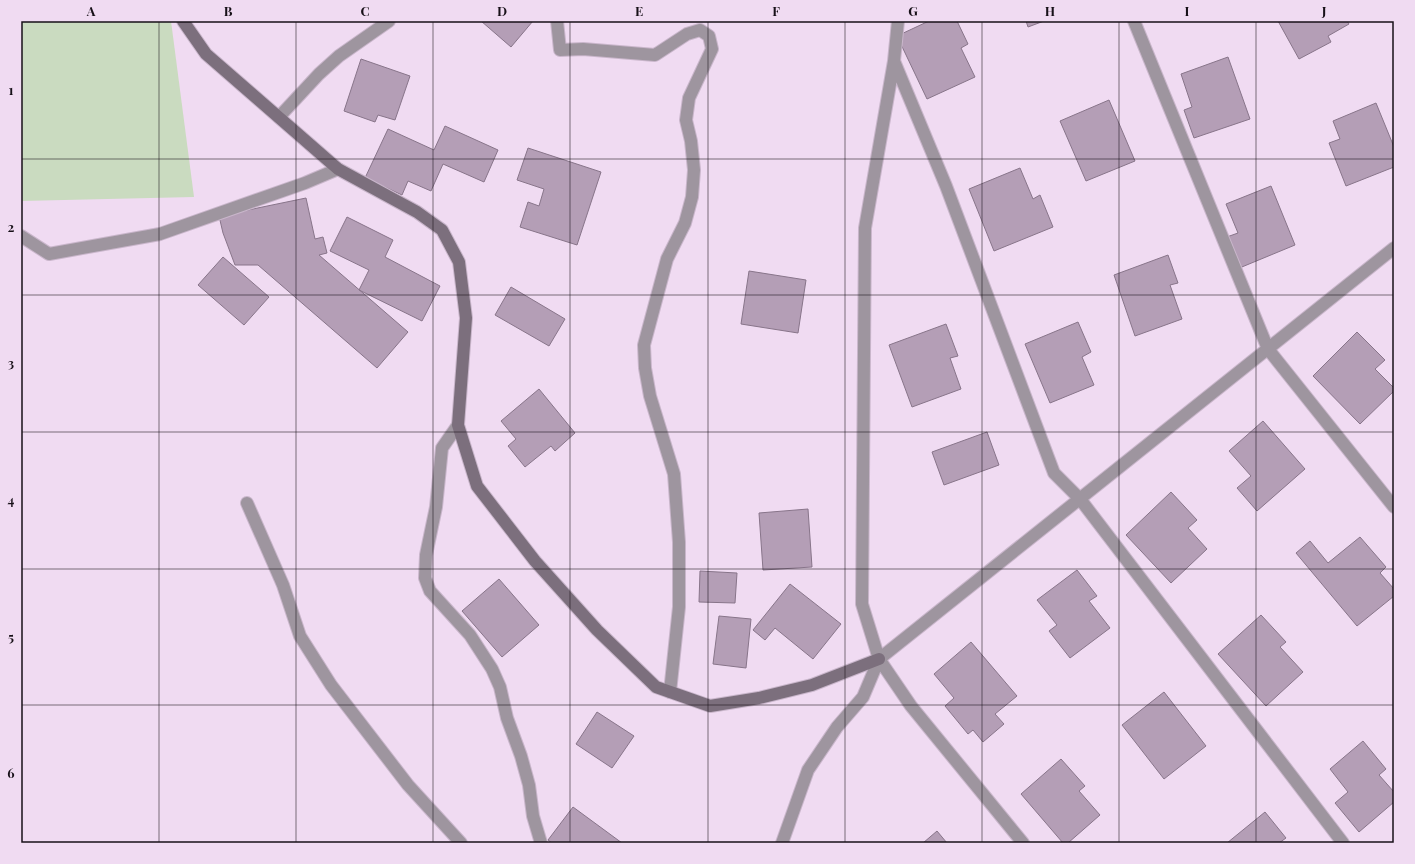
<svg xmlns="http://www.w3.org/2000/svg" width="1415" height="864" viewBox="0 0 1415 864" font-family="'Playfair Display',serif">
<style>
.green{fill:#cadbc0}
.building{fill:#b49eb6;stroke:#88758a}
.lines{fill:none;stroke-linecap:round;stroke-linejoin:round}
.street-casing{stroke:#c9b6cb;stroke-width:14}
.secondary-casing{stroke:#c9b6cb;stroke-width:14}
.street{stroke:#9e959f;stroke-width:12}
.secondary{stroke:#7c6f7d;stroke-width:12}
.grid{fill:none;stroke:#171018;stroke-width:1;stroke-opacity:0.55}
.neatline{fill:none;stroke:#171018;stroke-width:1.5}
.grid-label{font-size:13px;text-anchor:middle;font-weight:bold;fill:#171018}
</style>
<rect width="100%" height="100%" fill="#f0dbf2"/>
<path class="green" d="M21,21h150l23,176 -173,4z"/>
<path class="building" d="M481,21h52l-22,26z
M929,21h28l11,23 -7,4 14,29 -48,22 -30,-63z
M1026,21h18l-16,6z
M1278,21h69l2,3 -21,12 3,6 -32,17z
M1228,57l22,62 -56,19 -10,-28 8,-3 -11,-33z
M361,59l49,17 -15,44 -17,-5 -3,7 -31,-11z
M1109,100l26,61 -49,20 -26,-60z
M1376,103l18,44v20l-48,19 -17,-43 11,-4 -7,-18z
M445,126l53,24 -14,32 -41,-18 -12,27 -23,-10 -6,14 -37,-17 23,-49 46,21z
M528,148l73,24 -24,73 -57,-18 8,-25 11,4 5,-17 -27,-9z
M1020,168l13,31 7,-4 13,32 -59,24 -25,-62z
M1271,186l24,59 -58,24 -13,-31 14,-5 -12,-29z
M306,198l9,41 8,-2 4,16 -8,2 89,77 -31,36 -119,-103h-23l-12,-32 -4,-17z
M347,217l46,23 -8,17 55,29 -18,35 -63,-31 10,-20 -39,-19z
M1168,255l10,28 -8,2 12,34 -47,17 -21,-61z
M223,257l46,40 -25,28 -46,-40z
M749,271l57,9 -8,53 -57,-9z
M511,287l54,32 -16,27 -54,-31z
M1078,322l13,30 -9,5 12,28 -44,18 -25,-59z
M946,324l12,32 -8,2 11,31 -49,18 -23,-62z
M1357,332l28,28 -10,9 19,19v3l-34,33 -47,-48z
M539,389l36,44 -20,18 -4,-5 -26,21 -17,-21 8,-7 -15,-18z
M1263,421l42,48 -48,42 -20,-23 14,-12 -22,-25z
M987,432l12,33 -55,20 -12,-33z
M1171,492l26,28 -9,8 19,21 -36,34 -45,-48z
M808,509l4,58 -49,3 -4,-57z
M1360,537l26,30 -6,6 14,16v7l-37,30 -61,-73 14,-12 18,22z
M1077,570l20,26 -8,5 21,27 -40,30 -21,-27 8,-6 -20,-25z
M700,571l37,2 -2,30 -36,-1z
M499,579l40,46 -37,32 -40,-46z
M790,584l51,40 -28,35 -38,-31 -10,12 -12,-10z
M1261,615l25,27 -6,5 23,25 -37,34 -48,-52z
M719,616l32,3 -5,49 -33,-4z
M971,642l46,54 -22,18 9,10 -21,18 -10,-12 -5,4 -23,-28 9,-8 -20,-24z
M1164,692l42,54 -42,33 -42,-54z
M597,712l37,24 -22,32 -36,-24z
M1363,741l23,28 -7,6 15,17v10l-35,30 -24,-29 13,-11 -18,-23z
M1061,759l24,27 -6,5 21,24 -32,28h-5l-42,-49z
M573,807l49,36h-70l-4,-3z
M1265,812l21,26 -7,5h-52z
M937,831l10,12h-24z"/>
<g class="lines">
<defs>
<path id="street" d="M557,21l3,29 23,-1 72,6 32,-21 13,-4 9,6 3,13 -23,49 -3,22 5,21 3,29 -2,27 -7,26 -18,36 -23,86 1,23 5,28 24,78 5,68v65l-9,85
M898,21l-4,40 -29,167 -3,376 17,55 32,47 112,137
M1134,21l134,328 126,158
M894,61l52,125 108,287 26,26 263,344
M279,117l40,-43 20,-18 50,-35
M21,236l28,18 111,-20 145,-51 33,-14
M458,425l-16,23 -6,59 -10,48 -1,23 5,13 40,44 22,34 8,18 7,31 14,38 8,29 4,31 8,27
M247,503l36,82 17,51 31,49 77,100 53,58
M782,843l26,-73 29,-43 26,-30 16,-38 515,-411"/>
<path id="secondary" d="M183,21l23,33 132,115 79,43 25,18 17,32 7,56 -8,107 19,61 58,75 62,69 59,57 54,19 49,-8 53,-13 67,-26"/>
</defs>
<use href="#street" class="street-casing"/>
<use href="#secondary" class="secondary-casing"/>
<use href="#street" class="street"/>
<use href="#secondary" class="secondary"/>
</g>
<path class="grid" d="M159,21v822M296,21v822M433,21v822M570,21v822M708,21v822M845,21v822M982,21v822M1119,21v822M1256,21v822M21,159h1373M21,295h1373M21,432h1373M21,569h1373M21,705h1373"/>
<rect width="1415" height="864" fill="none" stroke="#f0dbf2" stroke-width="44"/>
<rect x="22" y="22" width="1371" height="820" class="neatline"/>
<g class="grid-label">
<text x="91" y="16">A</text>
<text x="228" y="16">B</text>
<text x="365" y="16">C</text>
<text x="502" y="16">D</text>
<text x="639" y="16">E</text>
<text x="776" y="16">F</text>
<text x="913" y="16">G</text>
<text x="1050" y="16">H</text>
<text x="1187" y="16">I</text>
<text x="1324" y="16">J</text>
<text x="11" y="95">1</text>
<text x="11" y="232">2</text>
<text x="11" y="368">3</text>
<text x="11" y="505">4</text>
<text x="11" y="642">5</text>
<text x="11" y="778">6</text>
</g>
</svg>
